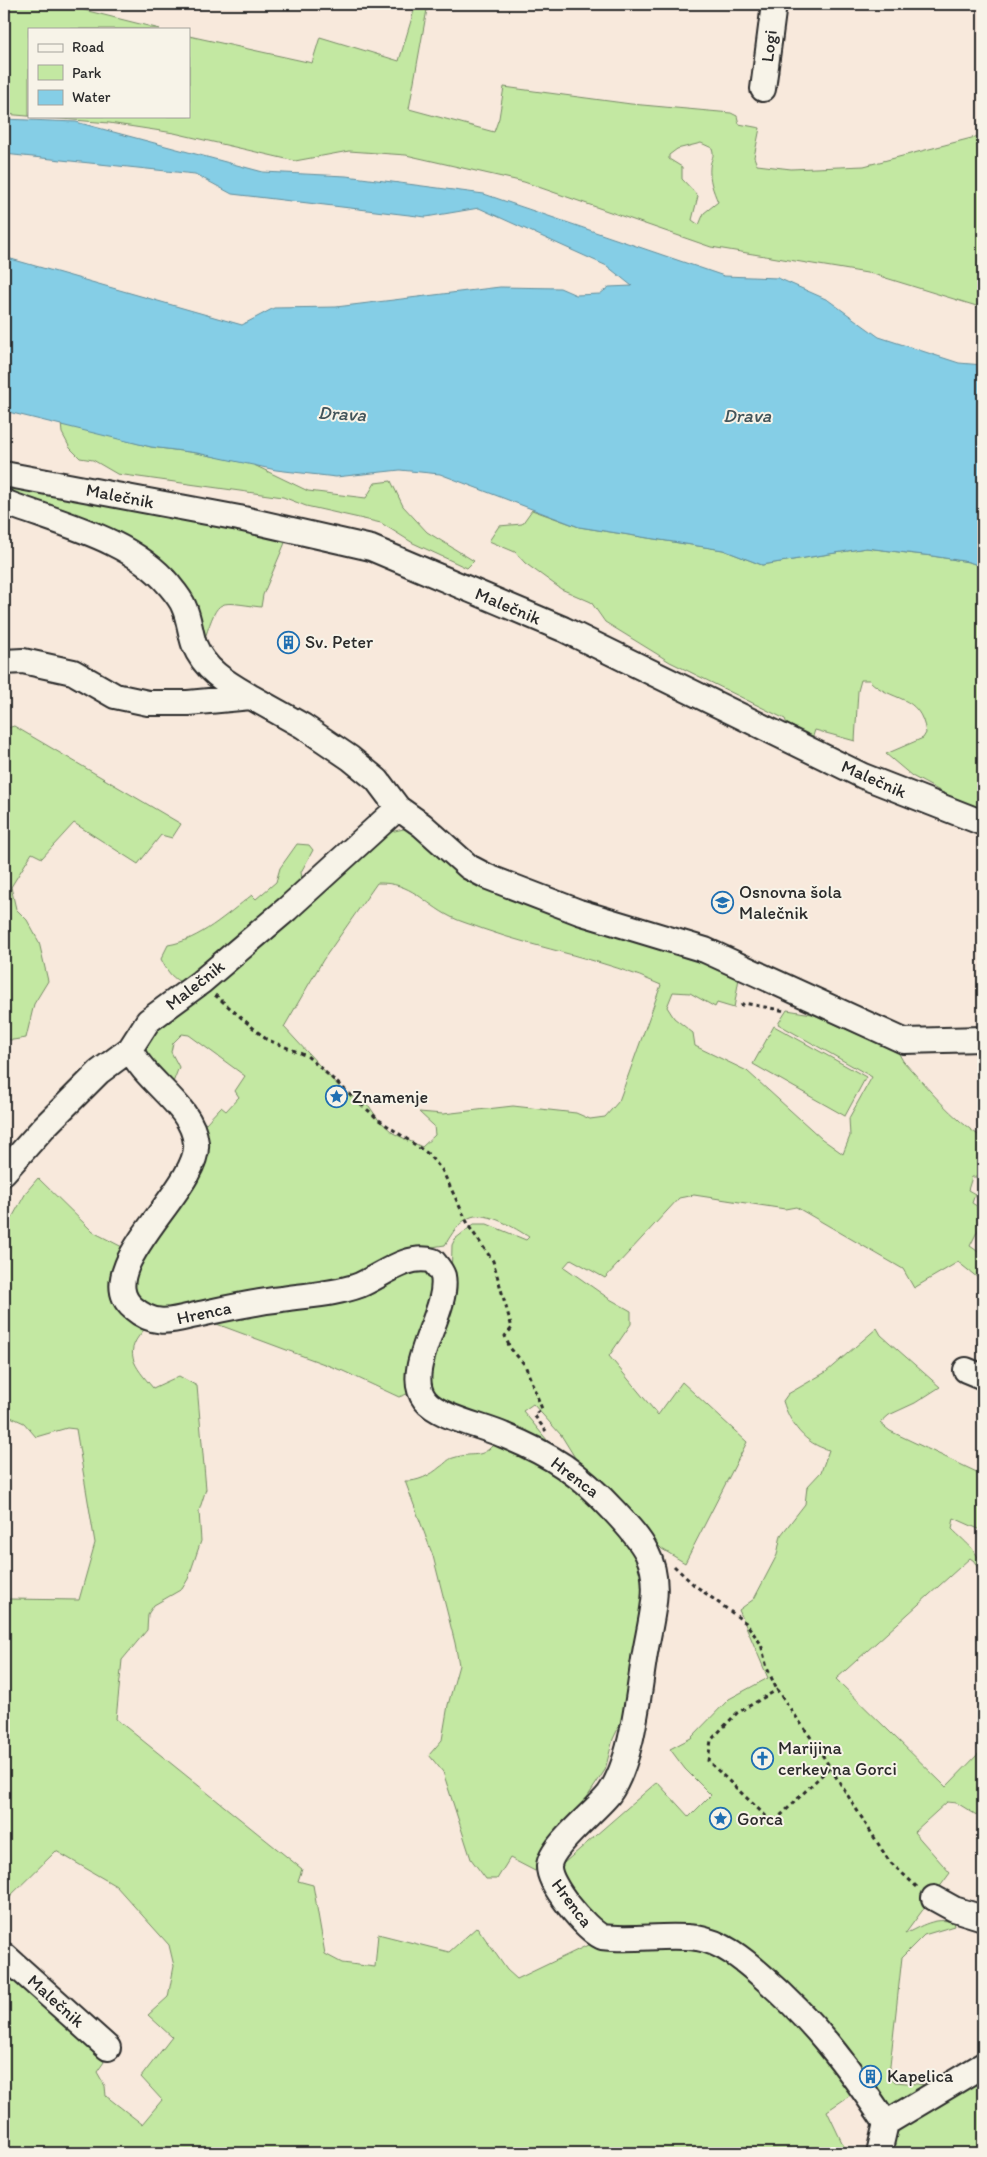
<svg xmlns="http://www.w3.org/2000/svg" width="987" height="2157" viewBox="0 0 987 2157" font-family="Itim,sans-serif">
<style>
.green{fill:#c3e8a2;stroke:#778a66;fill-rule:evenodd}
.water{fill:#85cee6;stroke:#618d9b}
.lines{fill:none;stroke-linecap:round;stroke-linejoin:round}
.minor-casing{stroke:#2b2b2b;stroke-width:28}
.path{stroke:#2b2b2b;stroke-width:3;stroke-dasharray:4 4;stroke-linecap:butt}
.minor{stroke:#f7f3e8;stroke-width:24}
.labels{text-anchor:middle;stroke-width:4;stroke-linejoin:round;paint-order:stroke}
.street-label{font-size:18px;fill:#2b2b2b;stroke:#f7f3e8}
.poi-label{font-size:18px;fill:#2b2b2b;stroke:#f7f3e8;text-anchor:start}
.water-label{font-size:19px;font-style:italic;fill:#42545a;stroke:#f7f3e8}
</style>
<rect width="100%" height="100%" fill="#f8e9dc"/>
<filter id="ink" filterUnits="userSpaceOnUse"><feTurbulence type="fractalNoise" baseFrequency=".02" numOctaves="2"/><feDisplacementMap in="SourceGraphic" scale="10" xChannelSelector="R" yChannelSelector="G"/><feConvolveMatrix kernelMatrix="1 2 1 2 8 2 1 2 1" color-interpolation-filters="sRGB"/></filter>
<g filter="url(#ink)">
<path class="green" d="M4,4h56l100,25h-131v87h160v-80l123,27 8,-26 79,24 17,-57h12l-19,105 85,23 5,-14 5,-31 127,17 100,9 6,3 2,8 21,4 -6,29 3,8 34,4 73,-3 119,-31v173l-110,-34 -162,-27 -187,-65 -118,-27 -57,-4 -54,10 -121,-28 -65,-10 -105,-9zM701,143l11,5c3,9 -1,10 -2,19 -1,13 3,23 8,35l-14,11 -5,12 -7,-5 6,-24 -16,-17v-12l-13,-8v-4l8,-6z
M61,423l90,24 46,6 53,10 58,28 58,7 9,-15 16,-2 12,25 24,26 47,29 -7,7 -54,-25 -32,-20 -75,-17 -23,-9 -166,-23 -24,-14 -13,-2 -10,-10 -8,-15z
M4,480l283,58 -24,57 -2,12c-43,-5 -42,-11 -56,31l-8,-2 -15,-41 -178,-100z
M532,510l47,17 144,23 39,15 104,-17 66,8 37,6 14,5v246l-25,-8 -7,-8 -39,-21 -26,-22 37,-16 3,-5c-6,-41 -35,-30 -57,-53h-8l-3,11 -3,50 -40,-11 -2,6 -26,-12 -2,-5 -115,-57 -65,-40 -14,-20 -30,-13 -36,-26 -10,-11 -26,-11 10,-15 23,-2z
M14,726l167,98 -9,14 -11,-3 -23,29 -64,-41 -32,35 -10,-5 -21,34 5,22 11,11 12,22 9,39 -14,23 -8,34 -13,2 -9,-1v-310z
M412,827l29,26 299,119 -6,36 -17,-5 -2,4 -25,-14 -17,-1 -6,15 7,11 19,15 2,13 52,25 75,68 21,15 7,-18 -1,-18 23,-41 -94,-53 9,-14 25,4 86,38 5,9c25,27 49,58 80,77v39h-11l-4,13 7,4 -3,9 11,7v10l-13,26 13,9v27l-25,-20 -44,26 -11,-19 -107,-62 -11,2 -91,-14 -15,3 -74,80 -34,-19 -7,8 44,31 23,13v13l-22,32 49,59 24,-33 65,60 -62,121 -23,-14 -80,-80 -21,-34 -28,-31 -10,7 29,35 -112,-43 -15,-23 26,-95 1,-40 3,-6 19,-15h13l39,16 3,-3c-14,-9 -41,-26 -58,-20 -12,4 -20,18 -26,28l-20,3 -67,32 -203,36 -22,-19 3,-38 61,-135h8l16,-17 5,4 13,-14 -4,-6 10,-15 -56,-41 -7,-1 -9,9 -2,9 8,15 -7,18 -26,-23 -1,-24 241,-205zM377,883c35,-1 46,20 74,34 10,5 22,8 32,12 59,21 122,30 178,56l-42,116 -14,16 -15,2 -14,-6 -63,-7 -70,8 -24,-2 15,14 1,9 -13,12 -29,-14 -15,-14 -9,-13 -26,-15 -59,-64 39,-67z
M297,844l12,1 4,5 -12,22 2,13 -118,99c-13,-5 -18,-13 -24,-25l7,-14c32,-5 59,-31 84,-50l4,4 20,-17 4,-14z
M774,1026l92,51 -21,39 -92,-52z
M38,1178l55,54 35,18 -10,27 29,50c-26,25 -13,38 6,61l26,-12 18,10 9,103 -7,22 2,30 -13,38 -6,10 -28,16 -6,9 -1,16 -25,30 -6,59 186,150 -4,12 15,4 12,69 17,9 33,4 3,-33 71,18 28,-25 30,43 10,9 71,-34h110c61,20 118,98 160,145l-31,21 20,42h-843v-193l73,64 27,38 -7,10 8,14 1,10 36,28 20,-24 -21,-23 31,-40 -24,-22 20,-18 6,-31 -5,-21 -53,-59 -60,-35 -52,51v-295l5,-8 70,1 16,-57 -19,-114 -9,-1 -31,9 -12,-14 -20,-9v-182l23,-41z
M413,1263l23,11 -21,117 -16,6 -56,-26 -137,-51z
M877,1328l4,7 59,52 -25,16 -26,12 -9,8 10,8 93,44v56l-29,-13 -2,11c15,15 31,25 31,48l-9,-16 -4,-3 -134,121 110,108 37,-38v70l-26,-16 -10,-1 -33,30 36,41 -45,61c16,-8 30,-17 48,-12l1,4 -30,9 -22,22 -13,118 6,7 43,4 -46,22 -8,-5 -145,-152 -136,-23 -46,-59 100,-87 32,35 22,-22 -26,-26 -15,-20 21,-11 38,-39 39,-21 -29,-68 15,-11 23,-44 4,-20 24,-31 2,-17 14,-15 8,-22c-24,-6 -39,-26 -46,-49l5,-7 38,-22z
M500,1436l53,30 87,82 7,52 -20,110 -14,29 -8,31 -21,32 -34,41 -15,28 -25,-13 -13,21h-11l-15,-20 -28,-87 -14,-17 13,-15 6,-35 11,-40 -4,-22 -22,-87 -28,-75c12,1 26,-6 35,-14 5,-3 8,-8 13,-9 25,-8 28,5 47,-22z
M983,2072v81h-97l16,-28z"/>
<path class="water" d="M4,119l72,3 187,50 83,4 138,18 240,82 54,2 50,22 51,37 80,26 24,2v202l-14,-5 -37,-6 -66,-8 -104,17 -39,-15 -144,-23 -139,-53 -40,-4 -64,7 -60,-7 -79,-17 -46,-6 -147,-36v-154l238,68 32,-17 62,-1 164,-20 60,1 16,7 24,-1 9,-7 23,-1 -25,-20 -128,-58 -53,9 -194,-23 -37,-20 -191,-20z"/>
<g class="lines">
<defs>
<path id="minor" d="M763,89l11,-85
M4,474l235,44 132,30 192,81 300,147 120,47
M4,502c54,21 127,37 165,83 5,6 12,14 15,22 5,11 6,25 10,37 11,27 33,39 57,53
M4,662l19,-1 50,11 42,24 33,7h40l63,-6 52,29 47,32 27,22 21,28 24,17 47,42 19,10 91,35 126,38 199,91 79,-2
M130,1049c17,35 62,56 66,94 5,45 -108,126 -63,165 23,20 41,12 67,6 28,-6 54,-12 82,-15 26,-4 54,-5 78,-14 23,-10 48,-32 73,-24 4,5 8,9 10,15 7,35 -42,93 -18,124 13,17 58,26 78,35 49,20 76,38 112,77 27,29 44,48 39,90 -2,17 -6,34 -9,51 -7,42 -12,107 -36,141 -13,17 -59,52 -60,72 -1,19 36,62 53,71 31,4 63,-3 95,1 25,4 46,21 65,38 53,46 85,89 124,147l-7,30
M4,1172l40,-45 55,-55 31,-23 18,-28 53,-39 86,-73 111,-101
M966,1370l17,7
M934,1898l20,11 29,9
M4,1955l104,93
M886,2123l97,-58"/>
</defs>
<use href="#minor" class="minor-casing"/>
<path class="path" d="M215,995l51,44 41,17 72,64 48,33 15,17 28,58 23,33 19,67 -7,8 5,12 15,17 17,44 -8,6 12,16
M741,1006l3,-3 41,8
M674,1566l19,18 53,39 15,21 6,24 10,22
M829,1768l-56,55 -65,-62 3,-21 26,-27 40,-23 39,55 73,116 28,26"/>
<use href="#minor" class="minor"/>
</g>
</g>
<defs>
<symbol id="building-ring" viewBox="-11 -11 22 22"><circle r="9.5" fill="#f7f3e8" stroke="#1f6fb2" stroke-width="1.5"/><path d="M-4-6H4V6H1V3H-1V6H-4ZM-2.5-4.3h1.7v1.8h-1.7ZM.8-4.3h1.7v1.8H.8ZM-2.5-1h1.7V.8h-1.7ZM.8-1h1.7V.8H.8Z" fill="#1f6fb2"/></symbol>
<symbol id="school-ring" viewBox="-11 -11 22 22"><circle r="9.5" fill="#f7f3e8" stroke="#1f6fb2" stroke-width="1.5"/><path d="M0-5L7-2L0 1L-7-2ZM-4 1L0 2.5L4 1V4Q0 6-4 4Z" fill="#1f6fb2"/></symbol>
<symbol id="sight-ring" viewBox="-11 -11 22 22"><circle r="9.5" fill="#f7f3e8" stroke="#1f6fb2" stroke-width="1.5"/><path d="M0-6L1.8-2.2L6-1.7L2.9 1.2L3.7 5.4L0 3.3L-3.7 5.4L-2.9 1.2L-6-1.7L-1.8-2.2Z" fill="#1f6fb2"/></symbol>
<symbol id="church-ring" viewBox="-11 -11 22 22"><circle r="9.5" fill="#f7f3e8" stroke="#1f6fb2" stroke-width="1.5"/><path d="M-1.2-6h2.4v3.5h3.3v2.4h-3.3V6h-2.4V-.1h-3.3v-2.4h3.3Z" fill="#1f6fb2"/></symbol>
</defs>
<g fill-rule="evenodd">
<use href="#building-ring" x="276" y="630" width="25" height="25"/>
<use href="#school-ring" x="710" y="890" width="25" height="25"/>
<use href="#sight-ring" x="324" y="1084" width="25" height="25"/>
<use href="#church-ring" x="750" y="1746" width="25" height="25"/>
<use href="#sight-ring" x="708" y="1806" width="25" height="25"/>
<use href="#building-ring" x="858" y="2064" width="25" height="25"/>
</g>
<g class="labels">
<g class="street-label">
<text transform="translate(769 46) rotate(-83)" y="6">Logi</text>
<text transform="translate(120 496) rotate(11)" y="6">Malečnik</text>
<text transform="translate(508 606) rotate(23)" y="6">Malečnik</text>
<text transform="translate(874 779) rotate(24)" y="6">Malečnik</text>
<text transform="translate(195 985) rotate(-38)" y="6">Malečnik</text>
<text transform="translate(204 1313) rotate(-12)" y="6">Hrenca</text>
<text transform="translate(575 1477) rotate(37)" y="6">Hrenca</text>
<text transform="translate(572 1903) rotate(53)" y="6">Hrenca</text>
<text transform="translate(56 2001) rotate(42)" y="6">Malečnik</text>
</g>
<g class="poi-label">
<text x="305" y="648">Sv. Peter</text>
<text x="739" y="898">Osnovna šola<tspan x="739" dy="21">Malečnik</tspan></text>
<text x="352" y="1103">Znamenje</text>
<text x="778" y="1754">Marijina<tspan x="778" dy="21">cerkev na Gorci</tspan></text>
<text x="737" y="1825">Gorca</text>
<text x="887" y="2082">Kapelica</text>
</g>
<g class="water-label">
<text transform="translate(342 413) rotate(3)" y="7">Drava</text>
<text x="747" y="422">Drava</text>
</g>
</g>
<rect width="987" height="2157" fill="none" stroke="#f7f3e8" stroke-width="20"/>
<rect x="10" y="10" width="967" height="2137" fill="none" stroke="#2b2b2b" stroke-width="2" filter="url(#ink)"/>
<rect x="28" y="28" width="162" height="90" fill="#f7f3e8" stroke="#a5a39c"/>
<rect x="38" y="44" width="25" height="8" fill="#f7f3e8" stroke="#a5a39c"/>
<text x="72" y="52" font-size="15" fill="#2b2b2b">Road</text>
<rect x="38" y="65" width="25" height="15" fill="#c3e8a2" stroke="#a5a39c"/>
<text x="72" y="78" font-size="15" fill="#2b2b2b">Park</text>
<rect x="38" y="90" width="25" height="15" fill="#85cee6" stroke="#a5a39c"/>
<text x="72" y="102" font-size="15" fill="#2b2b2b">Water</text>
</svg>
